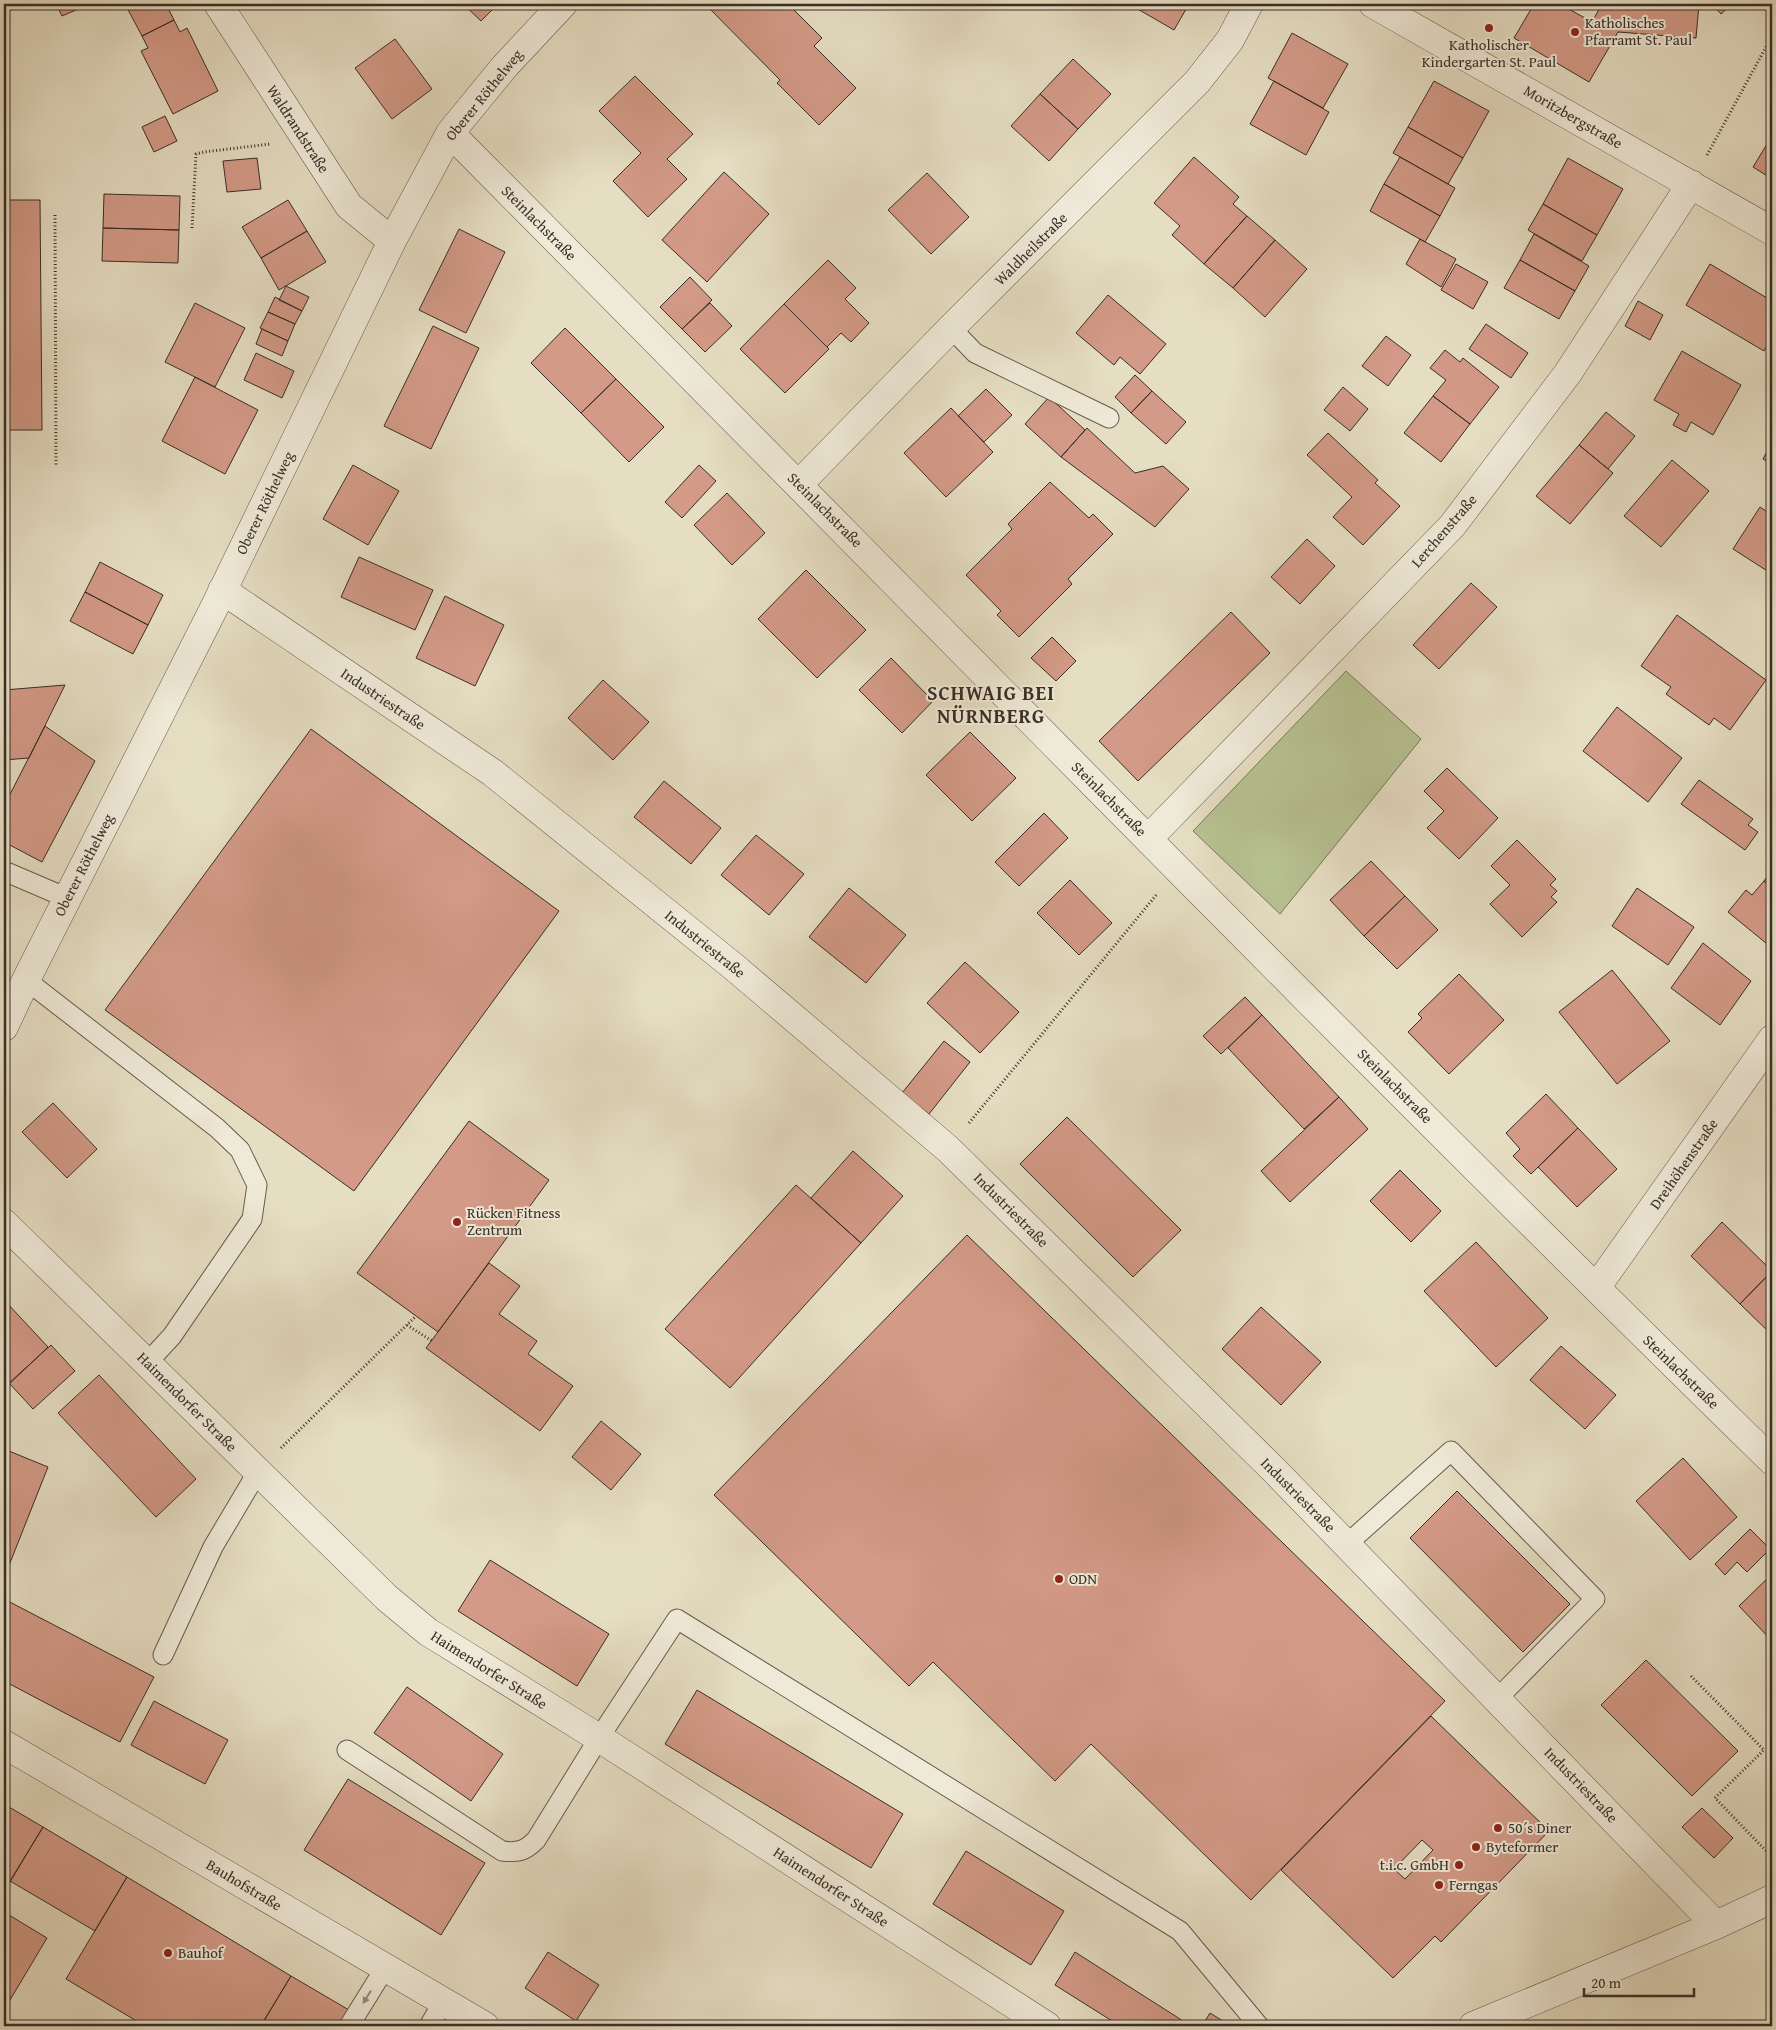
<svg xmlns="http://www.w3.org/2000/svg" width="1776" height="2030" viewBox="0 0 1776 2030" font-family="'Gentium Book Plus',serif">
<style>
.green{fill:#b7c192;stroke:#78785c}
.building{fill:#d39a87;stroke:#392e27;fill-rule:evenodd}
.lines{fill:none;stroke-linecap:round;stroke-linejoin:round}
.service-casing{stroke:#645a4e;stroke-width:21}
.minor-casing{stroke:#645a4e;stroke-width:29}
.path{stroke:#392e27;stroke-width:3;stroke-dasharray:1 2.5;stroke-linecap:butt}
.service{stroke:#efead8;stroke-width:19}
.minor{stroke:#efead8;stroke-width:28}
.oneway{fill:#948c80}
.poi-dot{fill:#8f2418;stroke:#efead8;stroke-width:2}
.labels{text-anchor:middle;stroke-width:4;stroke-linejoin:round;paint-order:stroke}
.poi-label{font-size:15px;fill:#392e27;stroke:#efead8;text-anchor:start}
.street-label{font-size:15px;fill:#392e27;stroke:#efead8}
.district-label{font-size:20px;font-weight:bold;letter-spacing:1px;fill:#392e27;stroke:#efead8}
</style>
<rect width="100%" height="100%" fill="#e6dec3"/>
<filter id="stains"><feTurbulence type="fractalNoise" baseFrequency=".004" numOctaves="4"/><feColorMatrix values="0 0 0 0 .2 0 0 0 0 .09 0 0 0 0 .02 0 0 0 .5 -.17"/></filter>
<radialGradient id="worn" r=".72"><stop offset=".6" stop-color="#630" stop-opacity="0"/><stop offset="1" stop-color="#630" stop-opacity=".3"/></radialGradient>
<path class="green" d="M1346,671l75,68 -141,175 -87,-83z"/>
<path class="building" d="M56,4h26l1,3 -21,9z
M125,4h41l8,16 -32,16z
M463,4h35l-17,17z
M705,4h83l34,34 -8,8 42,42 -37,37 -42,-42 3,-3z
M1129,4h60l-15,26z
M1534,4h26l32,18 10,-18h97l-3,34 -78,-6 -29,50 -75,-44z
M1697,4h35l-11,10 -8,-9z
M174,20l6,12 7,-4 31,63 -45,23 -32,-63 7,-3 -6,-12z
M1292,33l56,31 -25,44 -55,-30z
M395,39l37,50 -40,30 -37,-51z
M1073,59l38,35 -33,35 -38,-35z
M635,76l58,58 -26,25 20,20 -39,38 -35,-36 28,-28 -42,-42z
M1274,81l55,31 -23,43 -56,-31z
M1434,81l55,30 -26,47 -55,-31z
M1040,94l38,35 -29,32 -38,-35z
M165,116l12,25 -23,11 -12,-25z
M1408,127l55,31 -15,26 -55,-31z
M1772,136v43l-19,-12z
M1194,157l45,40 -6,7 14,12 -43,48 -32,-29 8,-9 -26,-23z
M1400,157l55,31 -15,28 -56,-32z
M257,158l4,31 -34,3 -4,-31z
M1568,158l55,31 -26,46 -54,-31z
M724,172l45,42 -62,68 -45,-42z
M927,173l42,44 -38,37 -43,-44z
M1384,184l56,32 -15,26 -55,-31z
M104,194l76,2 -1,34 -76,-2z
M4,200h36l2,230h-38z
M288,200l19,31 -46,27 -19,-31z
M1543,204l54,31 -15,26 -54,-31z
M1247,216l28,24 -42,48 -29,-24z
M103,228l76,2 -1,33 -76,-2z
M459,229l46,23 -39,81 -47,-23z
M307,231l19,31 -47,28 -18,-32z
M1534,234l55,32 -14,25 -55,-31z
M1420,239l36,20 -15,28 -35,-23z
M1275,240l32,29 -42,48 -32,-29z
M828,260l28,28 -11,11 24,24 -18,19 -10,-9 -14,14 -43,-43z
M1520,260l55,31 -16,28 -55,-31z
M1456,264l32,18 -15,27 -32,-19z
M1710,264l62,37v35l-8,15 -78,-46z
M690,277l22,23 -30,29 -22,-22z
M286,286l23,11 -7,14 -23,-11z
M1108,295l58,49 -26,30 -20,-17 -6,8 -38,-32z
M275,297l27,14 -7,13 -27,-12z
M1638,301l25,14 -13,25 -25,-14z
M195,303l50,25 -30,59 -50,-25z
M710,303l22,23 -27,26 -23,-23z
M784,304l45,45 -44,44 -45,-44z
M268,312l27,12 -7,17 -28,-13z
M1486,324l42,29 -17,25 -42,-29z
M433,326l46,22 -48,101 -47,-23z
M565,328l51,51 -35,34 -50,-50z
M262,329l26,12 -6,15 -26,-12z
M1386,336l25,19 -23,31 -26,-20z
M1445,350l15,12 3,-4 36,29 -29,37 -37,-28 13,-16 -16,-12z
M1682,351l59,34 -28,50 -22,-13 -5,10 -13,-7 6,-11 -25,-14z
M256,353l38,18 -12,27 -38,-18z
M1135,375l17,16 -21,22 -16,-16z
M195,377l63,33 -33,64 -63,-33z
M616,379l48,48 -35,35 -48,-49z
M1343,387l25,22 -18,22 -26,-21z
M986,389l26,26 -28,27 -26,-26z
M1152,391l34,31 -20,22 -35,-31z
M1433,396l37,28 -29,38 -37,-29z
M1049,397l36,33 -24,27 -36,-33z
M951,408l42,44 -47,45 -42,-44z
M1606,412l29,24 -27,33 -29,-24z
M1087,428l48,45 28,-7 26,23 -34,38 -94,-70z
M1328,433l50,47 -3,3 25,23 -37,39 -30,-28 19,-20 -45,-42z
M1772,442v22l-9,-5z
M1579,445l34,28 -43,51 -34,-28z
M1672,460l37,31 -48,56 -37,-31z
M353,465l46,26 -31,54 -45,-26z
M699,465l17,16 -34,37 -17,-16z
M1050,482l39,36 4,-4 20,20 -45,45 4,5 -53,53 -22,-22 4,-4 -35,-36 46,-46 -4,-5z
M727,493l38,40 -33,32 -38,-40z
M1760,507l12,8v59l-39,-25z
M1307,539l28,27 -35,38 -29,-27z
M359,557l74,33 -18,40 -74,-33z
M100,562l63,33 -15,30 -63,-33z
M806,570l60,60 -49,48 -59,-59z
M1471,583l26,24 -58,62 -26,-24z
M85,592l63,33 -15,29 -63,-33z
M445,596l59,29 -29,61 -59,-28z
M1231,612l39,41 -132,128 -39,-40z
M1677,615l89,65 -36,50 -16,-12 -5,7 -43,-31 5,-7 -30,-21z
M1052,637l24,24 -20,20 -25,-23z
M891,658l42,43 -31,32 -43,-43z
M603,680l46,42 -36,38 -45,-42z
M65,685l-36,73 -25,2v-70z
M1617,707l65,51 -34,44 -65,-51z
M45,726l50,35 -53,101 -38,-20v-36z
M311,729l248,182 -205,280 -249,-181z
M970,732l46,46 -44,43 -46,-46z
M1447,768l51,50 -39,41 -32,-31 17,-17 -20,-20z
M1699,780l54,39 -5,6 10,7 -13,18 -64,-46z
M664,781l57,47 -30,36 -57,-47z
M1044,813l24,25 -49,48 -24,-24z
M756,835l48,39 -35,41 -48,-40z
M1517,840l39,39 -6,6 7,6 -6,6 6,5 -35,35 -32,-33 20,-19 -19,-19z
M1371,861l34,35 -41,40 -34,-36z
M1772,870v18l-8,-7z
M1070,880l42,43 -33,32 -42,-42z
M1764,881l8,7v60l-44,-36 18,-22 6,5z
M849,888l57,47 -40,48 -57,-46z
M1637,888l57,39 -26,38 -56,-39z
M1405,896l33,34 -41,39 -33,-33z
M1703,943l48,38 -31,44 -49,-37z
M965,962l54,50 -39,41 -53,-50z
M1612,970l58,71 -53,43 -58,-72z
M1459,974l45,46 -55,54 -41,-42 14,-14 -4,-4z
M1245,997l17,18 -41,39 -18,-18z
M1262,1015l77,82 -35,32 -76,-81z
M944,1041l26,21 -41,52 -27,-21z
M1546,1094l32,34 -47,46 -18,-18 7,-7 -14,-16z
M1339,1097l29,32 -78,73 -29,-31z
M53,1103l44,46 -30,29 -45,-46z
M1067,1117l114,113 -48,47 -113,-113z
M469,1121l80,59 -111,152 -81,-59z
M1578,1128l39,41 -40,38 -39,-40z
M853,1151l50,45 -42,47 -50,-45z
M1400,1170l41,41 -30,31 -41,-41z
M796,1185l65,58 -131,145 -65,-59z
M1722,1222l50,49 -32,33 -49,-48z
M967,1235l478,466 -194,199 -160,-156 -36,37 -122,-119 -24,24 -195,-191z
M1476,1242l72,76 -52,49 -72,-76z
M489,1263l31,23 -21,28 38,27 -9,13 45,32 -33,45 -114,-83z
M1772,1271v64l-32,-31z
M6,1302l42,45 -44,42v-85z
M1261,1307l60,55 -40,43 -59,-56z
M51,1345l24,26 -42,38 -24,-26z
M1561,1346l55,49 -31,34 -55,-49z
M99,1375l97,104 -40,38 -98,-104z
M601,1421l40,33 -30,36 -39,-33z
M4,1449l44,18 -44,111z
M1683,1458l54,59 -47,43 -54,-59z
M1457,1491l113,113 -47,48 -113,-114z
M1750,1529l20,20 -23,23 -10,-10 -12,13 -10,-11z
M490,1560l119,74 -32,52 -119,-75z
M1772,1574v67l-33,-35z
M4,1599l150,78 -34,65 -116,-61z
M1646,1660l92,91 -46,45 -91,-91z
M407,1687l96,67 -32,47 -97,-68z
M697,1690l206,124 -32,54 -206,-124z
M154,1701l74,39 -23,44 -74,-39z
M1431,1716l118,115 -108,111 -6,-6 -42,42 -112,-108zM1422,1840l11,10 -28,29 -11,-10z
M348,1779l137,84 -44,72 -137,-85z
M4,1804l39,23 -39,65z
M1702,1808l31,30 -19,20 -32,-31z
M43,1827l84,50 -32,54 -85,-50z
M966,1851l98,60 -33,54 -98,-61z
M127,1877l164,99 -30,50h-116l-79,-47z
M4,1912l43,26 -43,72z
M548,1952l51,33 -23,36 -51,-33z
M1075,1952l116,74h-71l-65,-41z
M291,1976l58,34 -10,16h-69l-7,-4z
M1210,2013l21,13h-29z"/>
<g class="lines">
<defs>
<path id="service" d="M951,328l24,25 134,65
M4,871l63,27
M26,980l191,148 23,22 17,35 -5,34 -80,117 -25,27
M1347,1544l104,-93 144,148 -98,100
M163,1655l50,-108 45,-76
M347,1750l155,101c16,2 23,0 34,-11l63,-102 78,-119 503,312 79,95
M349,2026l36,-58
M429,2026l14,-24"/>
<path id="minor" d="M218,4l131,202 43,35
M1373,4l399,227
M450,133c440,443 875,891 1322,1328
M799,484l152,-156 246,-246 33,-42 19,-36
M222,590l271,183 241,194 214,182 327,322 441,454
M1148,839l304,-313 116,-153 123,-189
M4,1027l22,-47 191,-378 175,-361 58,-108 55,-67 58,-62
M4,1223l383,375 41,34 171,106 448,288
M1596,1288l176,-249
M4,1744l481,282
M1473,2026l243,-101 56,-26"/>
</defs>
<use href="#service" class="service-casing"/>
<use href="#minor" class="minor-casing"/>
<path class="path" d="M1707,155l65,-119
M55,215l1,250
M192,228l4,-74 8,-2 66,-8
M969,1123l188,-229
M407,1325l25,16
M281,1448l135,-132
M1691,1676l73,74 -49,48 57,59"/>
<use href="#service" class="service"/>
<use href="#minor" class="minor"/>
</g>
<defs><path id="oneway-solid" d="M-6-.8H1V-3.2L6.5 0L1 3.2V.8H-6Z" transform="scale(1.25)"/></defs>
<use class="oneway" href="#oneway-solid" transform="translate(367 1997) rotate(122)"/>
<g class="poi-dot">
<circle cx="1489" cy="28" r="5"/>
<circle cx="1575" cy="32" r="5"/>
<circle cx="457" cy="1222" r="5"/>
<circle cx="1059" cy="1579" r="5"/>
<circle cx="1498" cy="1828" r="5"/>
<circle cx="1476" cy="1847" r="5"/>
<circle cx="1459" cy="1865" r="5"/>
<circle cx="1439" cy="1885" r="5"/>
<circle cx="168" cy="1953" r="5"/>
</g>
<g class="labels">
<g class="poi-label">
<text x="1585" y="28">Katholisches<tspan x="1585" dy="17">Pfarramt St. Paul</tspan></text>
<text x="1489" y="50" text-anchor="middle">Katholischer<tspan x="1489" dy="17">Kindergarten St. Paul</tspan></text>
<text x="467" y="1218">Rücken Fitness<tspan x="467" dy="17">Zentrum</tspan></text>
<text x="1069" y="1584">ODN</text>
<text x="1508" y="1833">50´s Diner</text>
<text x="1486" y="1852">Byteformer</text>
<text x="1449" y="1870" text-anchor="end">t.i.c. GmbH</text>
<text x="1449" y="1890">Ferngas</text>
<text x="178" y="1958">Bauhof</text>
</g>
<g class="street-label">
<text transform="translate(484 95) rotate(-51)" y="5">Oberer Röthelweg</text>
<text transform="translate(1573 117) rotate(30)" y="5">Moritzbergstraße</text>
<text transform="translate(298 129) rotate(57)" y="5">Waldrandstraße</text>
<text transform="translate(539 223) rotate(45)" y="5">Steinlachstraße</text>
<text transform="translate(1031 249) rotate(-45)" y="5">Waldheilstraße</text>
<text transform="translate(265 503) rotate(-64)" y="5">Oberer Röthelweg</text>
<text transform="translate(825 510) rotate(45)" y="5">Steinlachstraße</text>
<text transform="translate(1444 531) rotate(-49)" y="5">Lerchenstraße</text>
<text transform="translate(383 699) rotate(34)" y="5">Industriestraße</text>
<text transform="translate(1109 799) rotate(45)" y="5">Steinlachstraße</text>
<text transform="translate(84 865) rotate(-63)" y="5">Oberer Röthelweg</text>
<text transform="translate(705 944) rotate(39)" y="5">Industriestraße</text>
<text transform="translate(1395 1086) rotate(45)" y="5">Steinlachstraße</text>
<text transform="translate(1684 1164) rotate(-55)" y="5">Dreihöhenstraße</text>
<text transform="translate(1011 1210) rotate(45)" y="5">Industriestraße</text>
<text transform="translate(1681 1372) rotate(44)" y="5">Steinlachstraße</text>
<text transform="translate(187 1402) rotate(45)" y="5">Haimendorfer Straße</text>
<text transform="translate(1298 1495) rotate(45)" y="5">Industriestraße</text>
<text transform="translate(489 1670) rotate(32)" y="5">Haimendorfer Straße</text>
<text transform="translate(1581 1785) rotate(46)" y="5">Industriestraße</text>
<text transform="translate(244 1885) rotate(31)" y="5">Bauhofstraße</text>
<text transform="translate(831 1887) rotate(33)" y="5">Haimendorfer Straße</text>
</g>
<g class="district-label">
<text x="991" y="700">SCHWAIG BEI<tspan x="991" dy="23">NÜRNBERG</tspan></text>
</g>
</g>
<rect width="1776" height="2030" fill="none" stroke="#e6dec3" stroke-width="20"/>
<rect x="5" y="5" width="1766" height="2020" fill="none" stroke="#392e27" stroke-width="2.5"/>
<rect x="10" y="10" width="1756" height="2010" fill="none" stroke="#392e27"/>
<path d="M1584 1988v8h110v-8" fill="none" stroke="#392e27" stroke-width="2.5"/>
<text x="1591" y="1988" font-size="15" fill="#392e27" stroke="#efead8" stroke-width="4" paint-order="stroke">20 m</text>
<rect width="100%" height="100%" filter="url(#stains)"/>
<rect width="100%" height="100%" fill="url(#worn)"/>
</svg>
